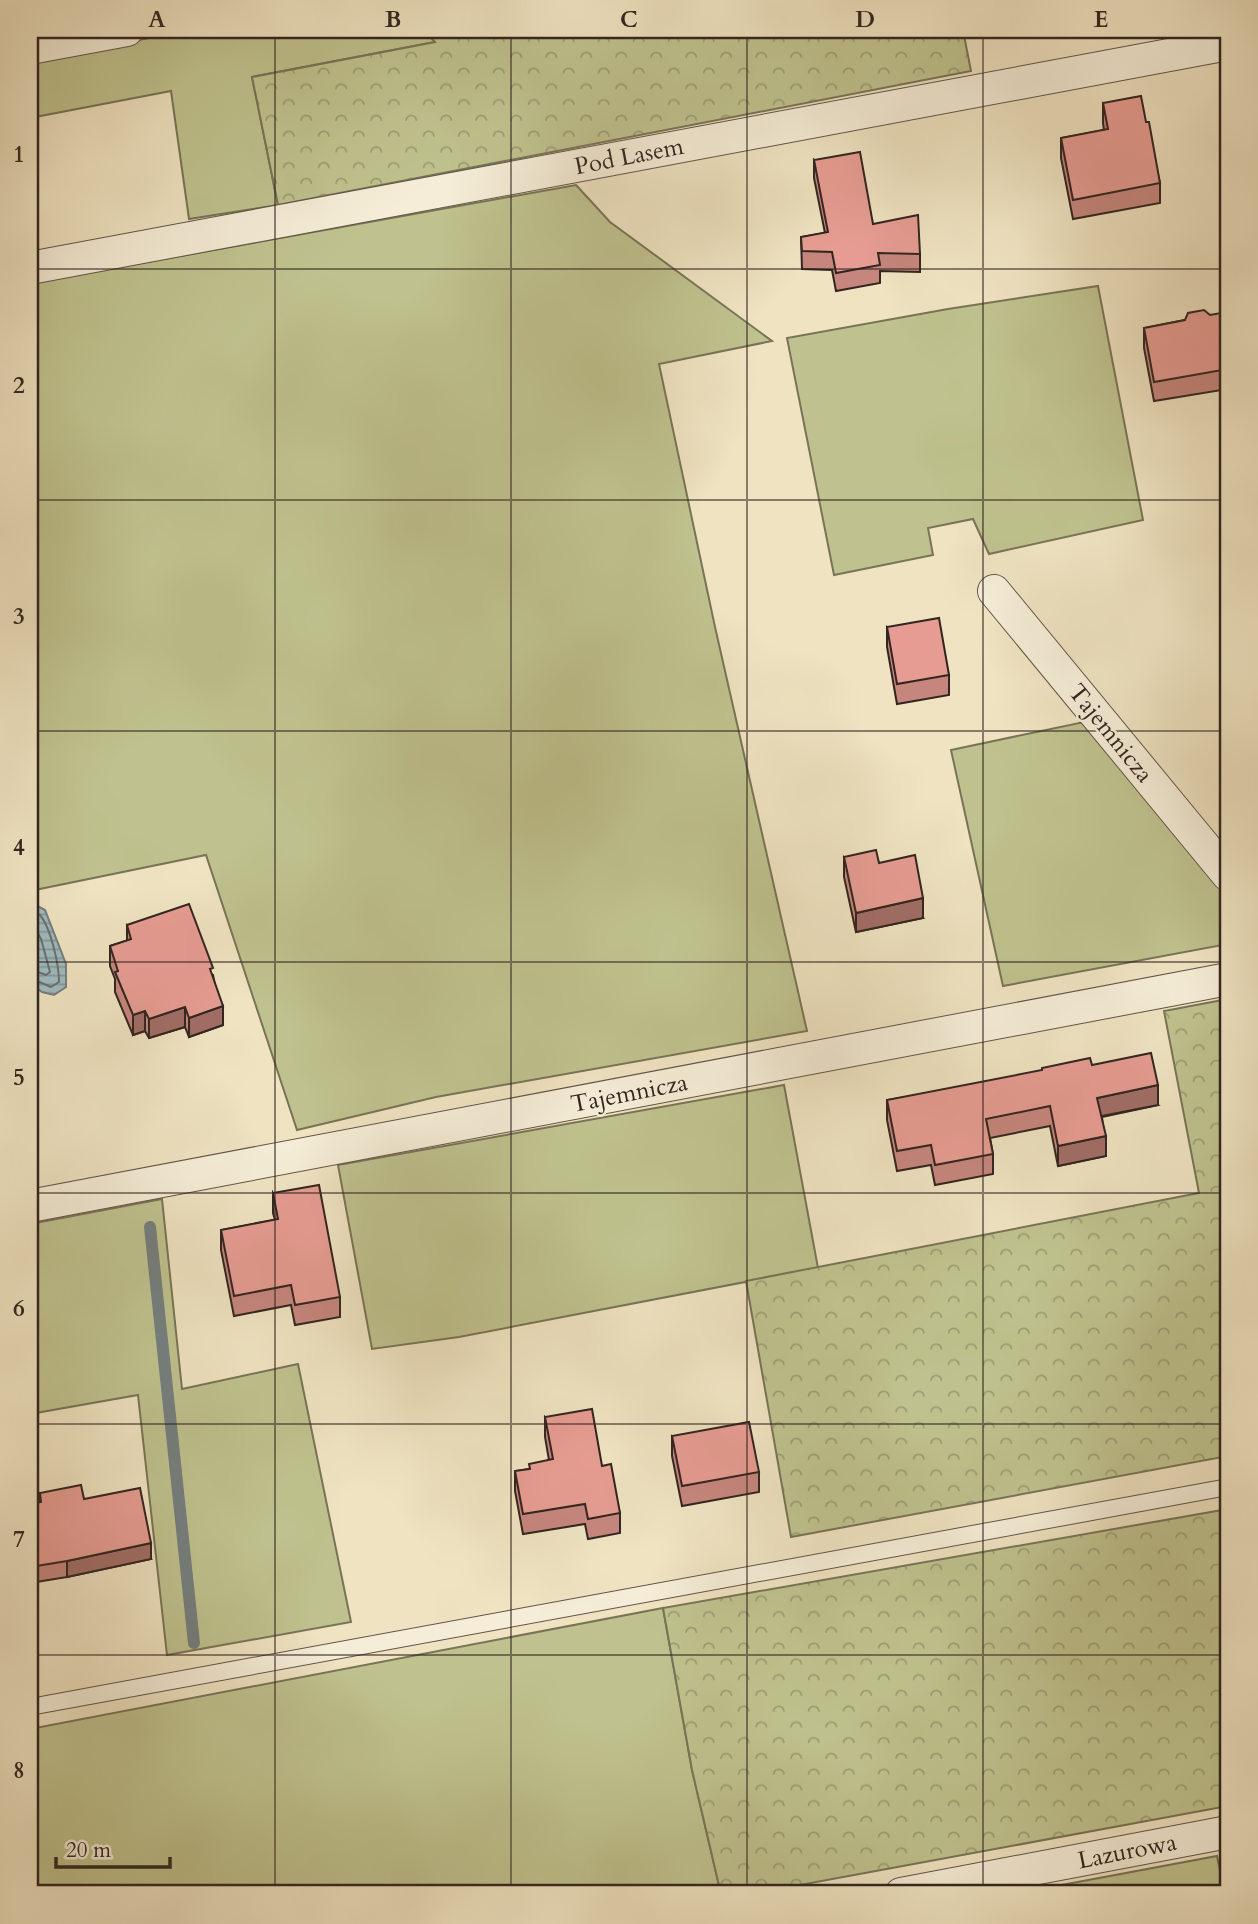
<svg xmlns="http://www.w3.org/2000/svg" width="1258" height="1924" viewBox="0 0 1258 1924" font-family="Cardo,serif">
<style>
.grass{fill:#bfc28e;stroke:#787457;stroke-width:2}
.forest{fill:url(#forest-crowns);stroke:#787457;stroke-width:2}
.water{fill:url(#water-rules);stroke:#747f7f;stroke-width:2}
.lines{fill:none;stroke-linecap:round;stroke-linejoin:round}
.shore{stroke:#697070;stroke-width:2}
.stream{stroke:#747f7f;stroke-width:12}
.lane-casing{stroke:#615448;stroke-width:18}
.street-casing{stroke:#615448;stroke-width:34}
.lane{stroke:#f5edd7;stroke-width:16}
.street{stroke:#f5edd7;stroke-width:32}
.wall{fill:#c6867e;stroke:#322520;stroke-width:2}
.shaded-wall{fill:#a16d66;stroke:#322520;stroke-width:2}
.building{fill:#e69c92;stroke:#322520;stroke-width:2}
.grid{fill:none;stroke:#322520;stroke-width:2;stroke-opacity:0.55}
.labels{text-anchor:middle;stroke-width:5;stroke-linejoin:round;paint-order:stroke}
.street-label{font-size:24px;fill:#322520;stroke:#f5edd7}
.neatline{fill:none;stroke:#322520;stroke-width:2.5}
.grid-label{font-size:23px;text-anchor:middle;font-weight:bold;fill:#322520}
</style>
<defs>
<pattern id="forest-crowns" width="20" height="18" patternUnits="userSpaceOnUse" patternTransform="scale(1.75)"><rect width="20" height="18" fill="#bfc28e"/><path d="M2 6a3 3 0 1 1 6 0M12 15a3 3 0 1 1 6 0" fill="none" stroke="#9c9d74"/></pattern>
<pattern id="water-rules" width="6" height="5" patternUnits="userSpaceOnUse" patternTransform="scale(1.75)"><rect width="6" height="5" fill="#a0bbbf"/><path d="M0 2.5h6" fill="none" stroke="#83989b"/></pattern>
</defs>
<rect width="100%" height="100%" fill="#efe3c1"/>
<filter id="stains"><feTurbulence type="fractalNoise" baseFrequency=".00286" numOctaves="4"/><feColorMatrix values="0 0 0 0 .2 0 0 0 0 .09 0 0 0 0 .02 0 0 0 .5 -.17"/></filter>
<radialGradient id="worn" r=".72"><stop offset=".6" stop-color="#630" stop-opacity="0"/><stop offset="1" stop-color="#630" stop-opacity=".3"/></radialGradient>
<path class="grass" d="M193,30h231l11,12 -183,35 26,128 -89,14 -18,-128 -141,27v-58z
M576,185l34,37 162,119 -113,23 56,263 92,404 -371,66 -139,33 -91,-275 -176,36v-608z
M1098,286l45,234 -154,34 -16,-35 -45,9 5,27 -99,20 -47,-237 161,-29z
M1084,722l144,170v52l-225,42 -52,-236z
M784,1085l34,183 -359,69 -87,12 -34,-184z
M162,1199l20,190 116,-25 53,258 -184,33 -29,-260 -108,19v-190z
M663,1608l29,162 29,124h-691v-165z
M1217,1856l8,38h-212z"/>
<path class="forest" d="M424,30h539l8,41 -693,134 -26,-128 183,-35z
M1228,999v457l-437,81 -45,-256 453,-88 -35,-182z
M1228,1509v297l-477,88h-30l-29,-124 -29,-162z"/>
<path class="water" d="M30,902l15,8 21,54v23l-12,8 -12,-3 -12,-9z"/>
<g class="lines">
<path class="shore" d="M30,909c1,1 9,6 10,6 11,13 19,50 19,67l-8,5 -21,-9
M30,919l11,20 9,33 -4,3 -16,-6"/>
<path class="stream" d="M150,1227l44,416"/>
<defs>
<path id="lane" d="M30,1707l1198,-220"/>
<path id="street" d="M30,48l97,-18
M30,268l1198,-224
M994,591l234,284
M30,1206l1198,-227
M901,1894l327,-62"/>
</defs>
<use href="#lane" class="lane-casing"/>
<use href="#street" class="street-casing"/>
<use href="#lane" class="lane"/>
<use href="#street" class="street"/>
</g>
<path class="wall" d="M1103,103l43,19 14,61v20l-87,16 -12,-61v-20l43,-8 -1,-7z
M814,160l59,64 47,30v18l-40,-1v12l-44,8 -4,-21 -30,-1 -1,-32 24,-4 -11,-55z
M1210,315l18,1v73l-74,12 -10,-53v-20z
M887,627l62,48v20l-52,9 -10,-57z
M844,857l79,61 -67,14 -12,-55z
M127,925l86,50 10,50 -34,12 -4,-10 -36,11 -4,-7 -12,4 -18,-43v-13l-5,-13v-20l17,-5z
M1092,1065l66,40 -56,12 4,39 -48,10 -8,-40 -60,12 3,16v20l-58,11 -4,-20 -34,6 -10,-51v-20z
M273,1193l67,104v20l-45,8 -4,-20 -57,11 -13,-66v-20l54,-10 -2,-7z
M545,1417l57,49 18,47v20l-32,6 -3,-15 -62,10 -8,-43v-20l14,-2 20,-9 -4,-23z
M672,1436l87,36v20l-77,14 -10,-50z
M40,1493l44,6 67,60 -84,18 -37,6v-79l10,-2z"/>
<path class="shaded-wall" d="M923,898v20l-67,14v-19z
M223,1006v19l-34,12v-19z
M185,1007v20l-36,11v-19z
M145,1011v20l-12,4v-20z
M1158,1085v20l-61,12v-19z
M1106,1136v20l-48,10v-20z
M151,1543v16l-84,18v-16z"/>
<path class="building" d="M1141,96l5,26h3l11,61 -87,17 -12,-62 47,-9 -5,-26z
M860,152l13,72 45,-9 2,39 -42,-1 2,12 -44,8 -4,-21 -30,-1 -1,-14 27,-5 -14,-72z
M1204,310l6,5 17,-3 1,57 -74,13 -10,-54 41,-8 3,-7z
M939,618l10,57 -52,9 -10,-57z
M876,850l3,13 36,-8 8,43 -67,15 -12,-56z
M189,904l24,64 -3,1 13,37 -34,12 -4,-11 -36,12 -4,-8 -12,4 -18,-43 3,-1 -8,-25 21,-7 -4,-14z
M1151,1053l7,32 -61,13 9,38 -48,10 -8,-40 -64,13 7,35 -58,11 -4,-20 -34,6 -10,-51 155,-30v-2l48,-10 2,7z
M319,1185l21,112 -45,8 -4,-20 -57,11 -13,-66 57,-11 -5,-26z
M592,1409l10,57 9,-2 9,49 -32,6 -3,-15 -62,10 -8,-43 15,-2 -1,-5 24,-5 -8,-42z
M749,1422l10,50 -77,14 -10,-50z
M81,1485l3,14 56,-11 11,55 -84,18 -37,6v-63l11,-2 -1,-9z"/>
<path class="grid" d="M275,30v1864M511,30v1864M747,30v1864M983,30v1864M30,269h1198M30,500h1198M30,731h1198M30,962h1198M30,1193h1198M30,1424h1198M30,1655h1198"/>
<g class="labels">
<g class="street-label">
<text transform="translate(629 156) rotate(-11)" y="8">Pod Lasem</text>
<text transform="translate(1111 733) rotate(51)" y="8">Tajemnicza</text>
<text transform="translate(629 1093) rotate(-11)" y="8">Tajemnicza</text>
<text transform="translate(1127 1851) rotate(-11)" y="8">Lazurowa</text>
</g>
</g>
<rect width="1258" height="1924" fill="none" stroke="#efe3c1" stroke-width="77"/>
<path d="M56 1857v10h114v-10" fill="none" stroke="#322520" stroke-width="3.5"/>
<text x="66" y="1857" font-size="21" fill="#322520" stroke="#f5edd7" stroke-width="5" paint-order="stroke">20 m</text>
<rect x="38" y="38" width="1182" height="1847" class="neatline"/>
<g class="grid-label">
<text x="157" y="27">A</text>
<text x="393" y="27">B</text>
<text x="629" y="27">C</text>
<text x="865" y="27">D</text>
<text x="1101" y="27">E</text>
<text x="19" y="162">1</text>
<text x="19" y="393">2</text>
<text x="19" y="624">3</text>
<text x="19" y="855">4</text>
<text x="19" y="1085">5</text>
<text x="19" y="1316">6</text>
<text x="19" y="1547">7</text>
<text x="19" y="1778">8</text>
</g>
<rect width="100%" height="100%" filter="url(#stains)"/>
<rect width="100%" height="100%" fill="url(#worn)"/>
</svg>
